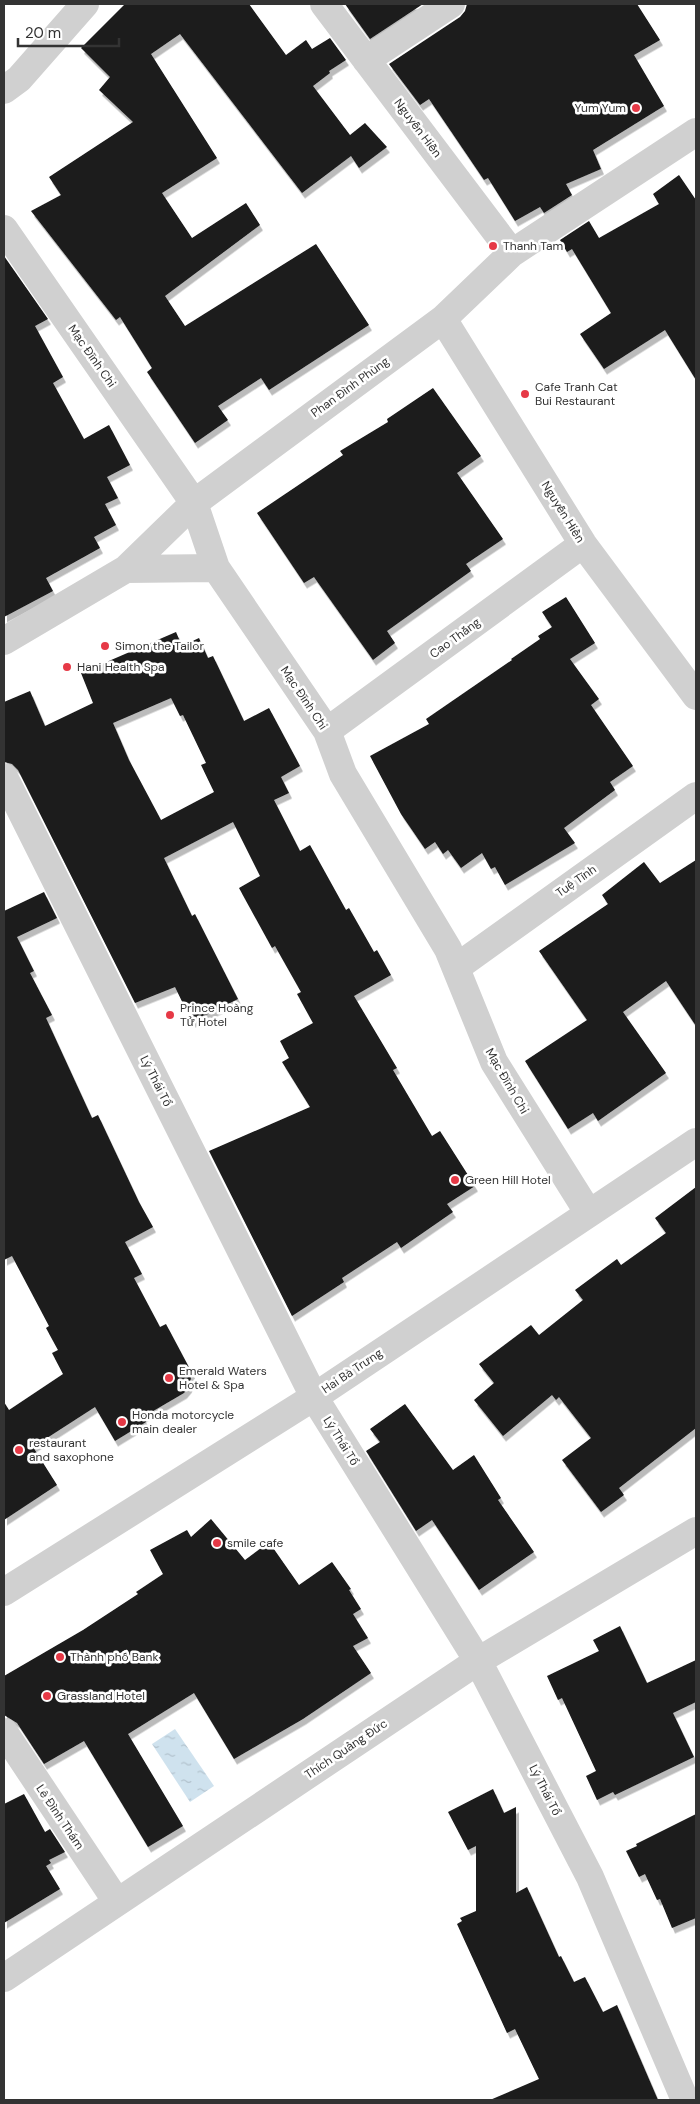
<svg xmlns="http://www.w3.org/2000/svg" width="700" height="2104" viewBox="0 0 700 2104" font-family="'DM Sans',sans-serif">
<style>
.water{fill:url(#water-ripples)}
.building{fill:#1a1a1a;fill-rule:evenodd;filter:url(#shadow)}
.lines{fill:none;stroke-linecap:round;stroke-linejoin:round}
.minor{stroke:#d0d0d0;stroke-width:28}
.poi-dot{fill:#e63946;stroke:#fff;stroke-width:2}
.labels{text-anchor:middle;stroke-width:5;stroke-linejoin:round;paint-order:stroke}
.poi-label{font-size:12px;fill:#333;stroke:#fff;text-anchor:start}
.street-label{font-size:12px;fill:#333;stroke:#fff}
</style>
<defs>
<pattern id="water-ripples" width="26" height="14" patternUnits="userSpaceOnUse" patternTransform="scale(1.25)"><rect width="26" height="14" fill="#cfe2ee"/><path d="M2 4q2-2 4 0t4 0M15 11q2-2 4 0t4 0" fill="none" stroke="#b2c2cd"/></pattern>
<filter id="shadow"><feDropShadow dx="3" dy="5.5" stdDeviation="0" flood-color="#0004"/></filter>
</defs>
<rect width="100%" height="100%" fill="#fff"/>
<path class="water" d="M175,1729l39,57 -24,16 -38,-58z"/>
<path class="building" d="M125,4h124l37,51 20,-15 6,9 18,-11 16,22 -17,11 1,2 -17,13 37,49 15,-12 22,24 -28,21 -8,-12 -49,37 -122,-159 -29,20 66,104 -55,35 30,45 54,-35 14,22 -95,71 20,30 131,-82 53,81 -100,65 -8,-12 -43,28 10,14 -33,23 -48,-71 5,-4 -32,-51 -4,3 -85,-109 30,-16 -12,-18 84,-55 -34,-32 11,-13 -29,-29z
M345,4h78l-53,35z
M467,4h170l23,36 -26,15 30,51 -71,44 8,19 -35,15 6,11 -28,18 -4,-6 -25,14 -27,-43 -4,2 -55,-81 -9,6 -31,-41 71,-47 5,-6z
M679,175l17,25v180l-31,-50 -61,39 -24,-35 31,-21 -39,-64 -5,3 -7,-12 29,-19 10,17 60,-34 -6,-10z
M4,256l44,63 -13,7 28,51 -10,6 31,56 25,-14 21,40 -23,12 11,21 -13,6 11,21 -22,12 6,11 -54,30 7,13 -49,26z
M433,388l48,68 -24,17 46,66 -37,25 5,7 -84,60 8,12 -22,17 -59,-83 -10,6 -47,-70 86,-58 -3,-4 48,-29 -1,-3z
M566,597l29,46 -25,16 29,40 -8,6 42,61 -23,16 5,8 -51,38 11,15 -70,42 -10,-18 -4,2 -9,-16 -21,15 -13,-18 -5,4 -8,-12 -10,7 -24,-35 -31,-58 59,-32 -3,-5 86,-59 -1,-1 29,-20 -2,-3 14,-9 -10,-15z
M176,632l6,14 17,-8 9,20 5,-2 31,65 25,-13 31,58 -19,11 8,16 -15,7 26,51 10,-6 36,65 3,-2 25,44 3,-2 14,25 -37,21 43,72 -4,2 39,66 8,-5 35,55 -28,18 6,8 -52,36 -4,-6 -55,36 2,4 -52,34 -83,-165 101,-44 -28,-45 7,-4 -9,-17 33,-18 -16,-29 4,-2 -26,-46 -3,2 -33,-60 21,-12 -27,-54 -69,36 28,58 3,-2 43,85 -46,23 -17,-35 -40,16 -117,-233 -6,-6 -8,-2v-60l26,-11 15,35 48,-23 -12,-30zM171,698l9,18 3,-1 23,48 -5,2 13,27 -53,28 -32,-60 -16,-37z
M696,860v166l-30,-45 -43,31 43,61 -68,48 -5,-8 -25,16 -43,-68 62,-41 -48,-69 69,-47 -6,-9 42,-33 16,21z
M44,892l13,26 -40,19 17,34 -4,2 22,42 -6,3 46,100 6,-3 41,87 14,25 -28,15 17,32 -8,4 26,49 6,-3 26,49 -3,14 -5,6 -41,24 3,5 -31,19 -20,-34 -62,40 24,38 -53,35v-118l5,8 54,-36 -11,-21 6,-3 -12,-22 3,-2 -37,-70 -8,4v-349z
M696,1187v241l-77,60 5,7 -23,17 -39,-52 29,-22 -32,-41 -3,3 -4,-5 -49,41 -29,-36 20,-17 -15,-19 52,-39 8,10 44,-35 -8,-10 42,-31 4,6 45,-32 -11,-15z
M405,1404l48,66 21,-15 27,43 -3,2 36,52 -55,38 -47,-70 -16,11 -50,-80 14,-9 -10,-13z
M211,1519l34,41 24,-18 30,43 33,-23 19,27 -2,1 12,19 -8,5 15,24 -15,8 18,27 -68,46 -69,40 -40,-66 -66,41 55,92 -35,21 -64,-106 -40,23 -27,-41 -13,-8v-39l79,-46 55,-36 -2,-2 27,-18 -13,-24 37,-20 4,7z
M620,1626l27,57 49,-23v42l-23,11 21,44 -79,38 -2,-3 -16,8 -11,-24 10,-5 -34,-73 -4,2 -11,-24 52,-25 -6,-11z
M493,1789l11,24 12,-6v86l11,-6 32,70 2,-1 13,26 11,-5 18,35 14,-7 41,95h-168l49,-21 -24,-50 -8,4 -50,-109 5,-3 -2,-3 16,-7v-65l-8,4 -20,-38z
M24,1794l21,38 5,-3 15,23 -16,8 2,3 -5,3 14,23 -56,34v-119z
M696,1814v104l-24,10 -12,-29 -3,1 -12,-26 -6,3 -13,-26 11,-5 -1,-2z"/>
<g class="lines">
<path class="minor" d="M324,4l188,249
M366,60l85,-56
M4,90l15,-11 66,-75
M4,229l190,274 22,65 111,163 16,43 105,175 46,113 94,150
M443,319l140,225 113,152
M126,569l90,-1
M4,641l122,-72 68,-66 249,-184 69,-66 184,-121
M327,731l256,-187
M4,777l310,620 164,264 112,216 95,223
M457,967l239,-171
M4,1592l310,-195 382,-255
M4,1732l113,170
M4,1978l474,-317 218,-130"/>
</g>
<g class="poi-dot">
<circle cx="636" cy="108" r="5"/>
<circle cx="493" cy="246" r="5"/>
<circle cx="525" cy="394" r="5"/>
<circle cx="105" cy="646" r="5"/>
<circle cx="67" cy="667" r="5"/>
<circle cx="170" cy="1015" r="5"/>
<circle cx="455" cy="1180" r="5"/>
<circle cx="169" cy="1378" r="5"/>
<circle cx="122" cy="1422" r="5"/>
<circle cx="19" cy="1450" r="5"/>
<circle cx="217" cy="1543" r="5"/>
<circle cx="60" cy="1657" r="5"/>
<circle cx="47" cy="1696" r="5"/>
</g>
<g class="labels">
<g class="poi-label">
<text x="626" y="112" text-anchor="end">Yum Yum</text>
<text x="503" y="250">Thanh Tam</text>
<text x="535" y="391">Cafe Tranh Cat<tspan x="535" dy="14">Bui Restaurant</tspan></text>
<text x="115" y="650">Simon the Tailor</text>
<text x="77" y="671">Hani Health Spa</text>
<text x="180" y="1012">Prince Hoàng<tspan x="180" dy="14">Tử Hotel</tspan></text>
<text x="465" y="1184">Green Hill Hotel</text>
<text x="179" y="1375">Emerald Waters<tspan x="179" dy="14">Hotel &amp; Spa</tspan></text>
<text x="132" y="1419">Honda motorcycle<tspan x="132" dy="14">main dealer</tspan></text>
<text x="29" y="1447">restaurant<tspan x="29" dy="14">and saxophone</tspan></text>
<text x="227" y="1547">smile cafe</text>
<text x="70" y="1661">Thành phố Bank</text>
<text x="57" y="1700">Grassland Hotel</text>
</g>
<g class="street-label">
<text transform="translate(418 128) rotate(53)" y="4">Nguyễn Hiền</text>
<text transform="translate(92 356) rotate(55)" y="4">Mạc Đĩnh Chi</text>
<text transform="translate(350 387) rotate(-36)" y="4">Phan Đình Phùng</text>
<text transform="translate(563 512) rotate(58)" y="4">Nguyễn Hiền</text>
<text transform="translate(455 638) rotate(-36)" y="4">Cao Thắng</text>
<text transform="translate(304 698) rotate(56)" y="4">Mạc Đĩnh Chi</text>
<text transform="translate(576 881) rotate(-35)" y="4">Tuệ Tĩnh</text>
<text transform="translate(156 1081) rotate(63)" y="4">Lý Thái Tổ</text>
<text transform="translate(507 1081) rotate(60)" y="4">Mạc Đĩnh Chi</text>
<text transform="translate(352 1371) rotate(-34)" y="4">Hai Bà Trưng</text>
<text transform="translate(341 1441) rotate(58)" y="4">Lý Thái Tổ</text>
<text transform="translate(346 1749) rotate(-34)" y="4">Thích Quảng Đức</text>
<text transform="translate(545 1790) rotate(63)" y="4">Lý Thái Tổ</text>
<text transform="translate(60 1817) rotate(56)" y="4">Lê Đình Thám</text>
</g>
</g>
<rect width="700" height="2104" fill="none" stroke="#333333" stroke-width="10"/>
<path d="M18 38v8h101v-8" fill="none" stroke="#333333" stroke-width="2.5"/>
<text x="25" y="38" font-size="15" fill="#333333" stroke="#ffffff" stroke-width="4" paint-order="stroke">20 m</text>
</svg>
